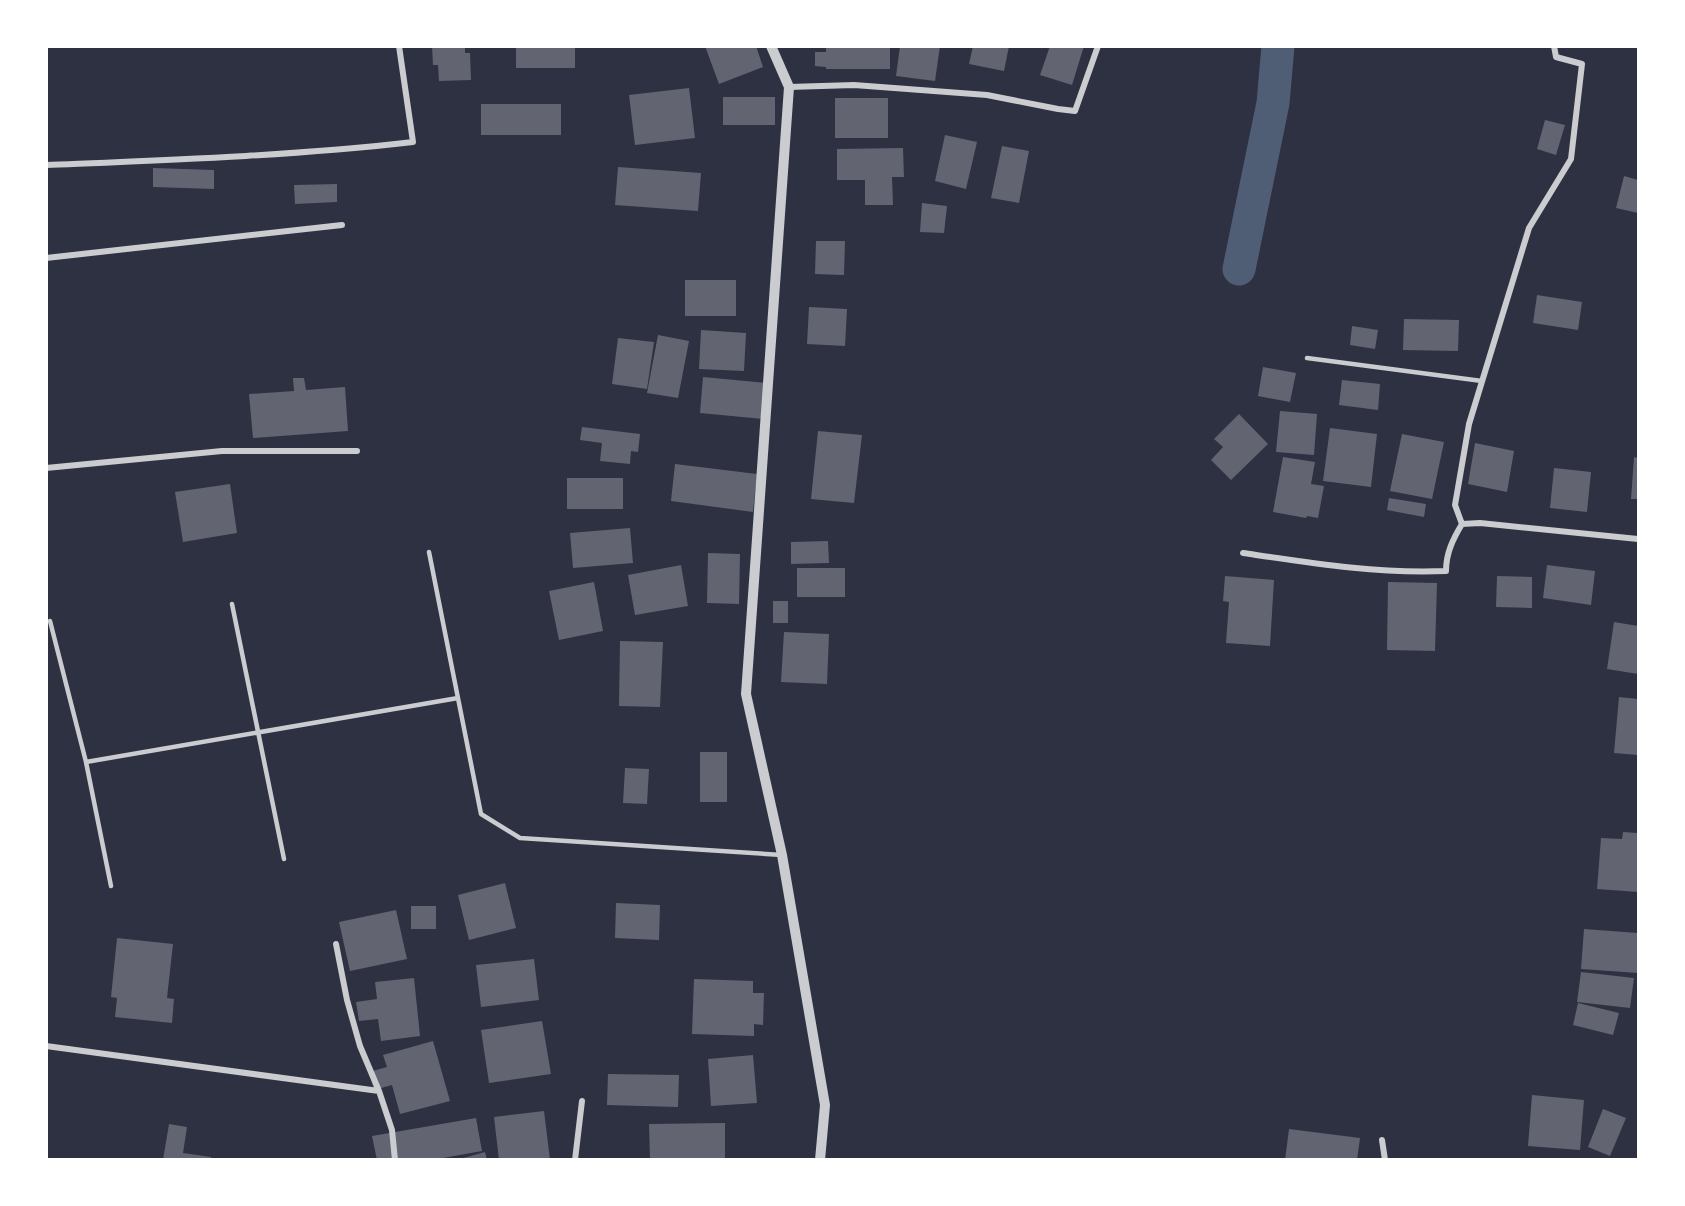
<svg xmlns="http://www.w3.org/2000/svg" width="1685" height="1206" viewBox="0 0 1685 1206" font-family="Ubuntu,sans-serif">
<style>
.lines{fill:none;stroke-linecap:round;stroke-linejoin:round}
.canal{stroke:#4f5d75;stroke-width:33}
.building{fill:#626471}
.service{stroke:#caccd0;stroke-width:4.5}
.minor{stroke:#caccd0;stroke-width:6}
.tertiary{stroke:#caccd0;stroke-width:10}
</style>
<rect width="100%" height="100%" fill="#2d3142"/>
<g class="lines">
<path class="canal" d="M1239,269l34,-166 5,-57"/>
</g>
<path class="building" d="M432,46h33v7h5l1,27 -32,1 -1,-16h-5z
M516,46h59v22h-59z
M705,46h51l7,21 -44,17z
M826,46h64v23h-64v-2l-11,-1v-14h11z
M900,46h40l-5,35 -39,-5z
M973,46h36l-5,25 -35,-7z
M1050,46h34l-12,39 -32,-10z
M689,88l6,50 -60,7 -6,-50z
M723,97h52v28h-52z
M835,98h53v40h-53z
M481,104h80v31h-80z
M1545,120l20,5 -9,30 -19,-6z
M945,135l32,7 -11,47 -31,-8z
M1002,146l27,5 -10,52 -28,-5z
M903,148l1,29h-12l1,28h-28v-25h-28v-31z
M618,167l83,6 -3,38 -83,-6z
M153,168l61,2v19l-61,-2z
M1624,176l14,4v33l-22,-5z
M337,184v18l-42,2 -1,-19z
M922,203l25,3 -3,27 -24,-1z
M816,241h29l-1,34 -29,-1z
M685,280h51v36h-51z
M1537,295l45,7 -4,28 -45,-7z
M809,307l38,2 -2,37 -38,-2z
M1404,319l55,1 -1,31 -55,-1z
M1352,326l26,4 -3,19 -25,-4z
M701,330l45,3 -2,38 -45,-2z
M658,335l31,6 -11,57 -31,-5z
M618,338l36,4 -7,47 -35,-5z
M1263,367l33,6 -6,29 -32,-6z
M703,377l63,6 -3,36 -63,-6z
M293,378h11l2,12 39,-3 3,44 -95,7 -4,-44 45,-3z
M1342,380l38,4 -2,26 -39,-5z
M1280,411l37,3 -3,41 -38,-3z
M1239,414l29,30 -37,36 -20,-20 12,-13 -9,-8z
M582,427l58,7 -2,18 -7,-1 -1,13 -30,-3 2,-18 -22,-3z
M1330,428l47,6 -6,53 -48,-6z
M818,431l44,4 -8,68 -43,-4z
M1402,434l42,8 -12,57 -42,-8z
M1475,443l39,8 -7,41 -39,-8z
M1283,457l32,5 -4,22 13,2 -6,32 -11,-2 -1,2 -33,-6z
M1634,457l4,1v41h-7z
M675,464l82,10 -4,38 -82,-11z
M1554,468l37,4 -4,40 -37,-4z
M567,478h56v31h-56z
M230,484l7,49 -54,9 -8,-50z
M1389,498l37,6 -2,13 -37,-7z
M630,528l3,35 -60,5 -3,-35z
M828,541l1,22 -38,1v-22z
M708,553l32,1 -1,50 -32,-1z
M681,565l7,41 -53,9 -7,-40z
M1547,565l48,6 -4,34 -48,-7z
M797,568h48v29h-48z
M1225,576l49,4 -4,66 -44,-3 3,-41 -6,-1z
M1497,576l35,1v31l-36,-1z
M594,582l9,49 -44,9 -10,-49z
M1388,582l49,1 -2,68 -48,-1z
M773,601h15v22h-15z
M1614,622l24,4v48l-31,-5z
M784,632l45,2 -2,50 -46,-2z
M620,641l43,1 -3,65 -41,-1z
M1619,697l19,2v56l-24,-2z
M700,752h27v50h-27z
M625,768l24,1 -2,35 -24,-1z
M1623,832l14,1 1,59 -41,-3 4,-51 21,1z
M505,883l11,45 -47,12 -11,-45z
M616,903l44,2 -1,35 -44,-2z
M411,906h25v23h-25z
M396,910l11,49 -57,12 -11,-49z
M1584,929l54,4v40l-57,-4z
M117,938l56,6 -6,54 7,1 -2,24 -57,-6 2,-19 -6,-1z
M534,959l5,41 -58,7 -5,-42z
M1581,972l53,6 -4,30 -53,-6z
M414,978l6,58 -39,5 -3,-22 -19,2 -3,-19 21,-3 -2,-17z
M694,979l59,2v12h11l-1,32 -9,-1v12l-62,-2z
M1578,1003l41,10 -6,22 -40,-10z
M542,1021l9,53 -62,9 -8,-53z
M433,1041l17,60 -50,13 -8,-29 -18,5 -5,-18 18,-5 -4,-12z
M753,1055l4,48 -46,3 -3,-47z
M608,1074l71,1 -1,32 -71,-2z
M1532,1095l52,5 -4,50 -52,-4z
M1603,1109l23,9 -16,38 -22,-9z
M544,1111l6,49h-51l-5,-43z
M476,1118l6,33 -50,9h-55l-5,-24z
M725,1123v37h-75l-1,-36z
M169,1124l18,3 -4,26 28,4v3h-48z
M1289,1129l71,9 -3,22h-72z
M485,1152l2,8h-27v-1z"/>
<g class="lines">
<path class="service" d="M1307,358l175,23
M429,552l52,262 39,24 262,17
M232,604l52,255
M50,621l36,141 25,124
M86,762l372,-64"/>
<path class="minor" d="M789,87l65,-2 133,10 71,14 17,2 23,-65
M46,165c123,-5 245,-9 367,-23l-14,-96
M46,258l296,-33
M46,468l176,-17h135
M1462,524l-7,-19 14,-81 60,-196 42,-69 11,-95 -26,-7 -2,-11
M1243,553c67,10 134,21 203,18 0,-18 7,-32 16,-47l18,-1 158,16
M336,944l11,56 13,46 19,45 13,39 3,30
M46,1046l333,45
M1382,1140l3,20
M575,1160l7,-59"/>
<path class="tertiary" d="M771,46l18,41 -43,607 36,161 43,250 -5,55"/>
</g>
<rect width="1685" height="1206" fill="none" stroke="#ffffff" stroke-width="96"/>
</svg>
